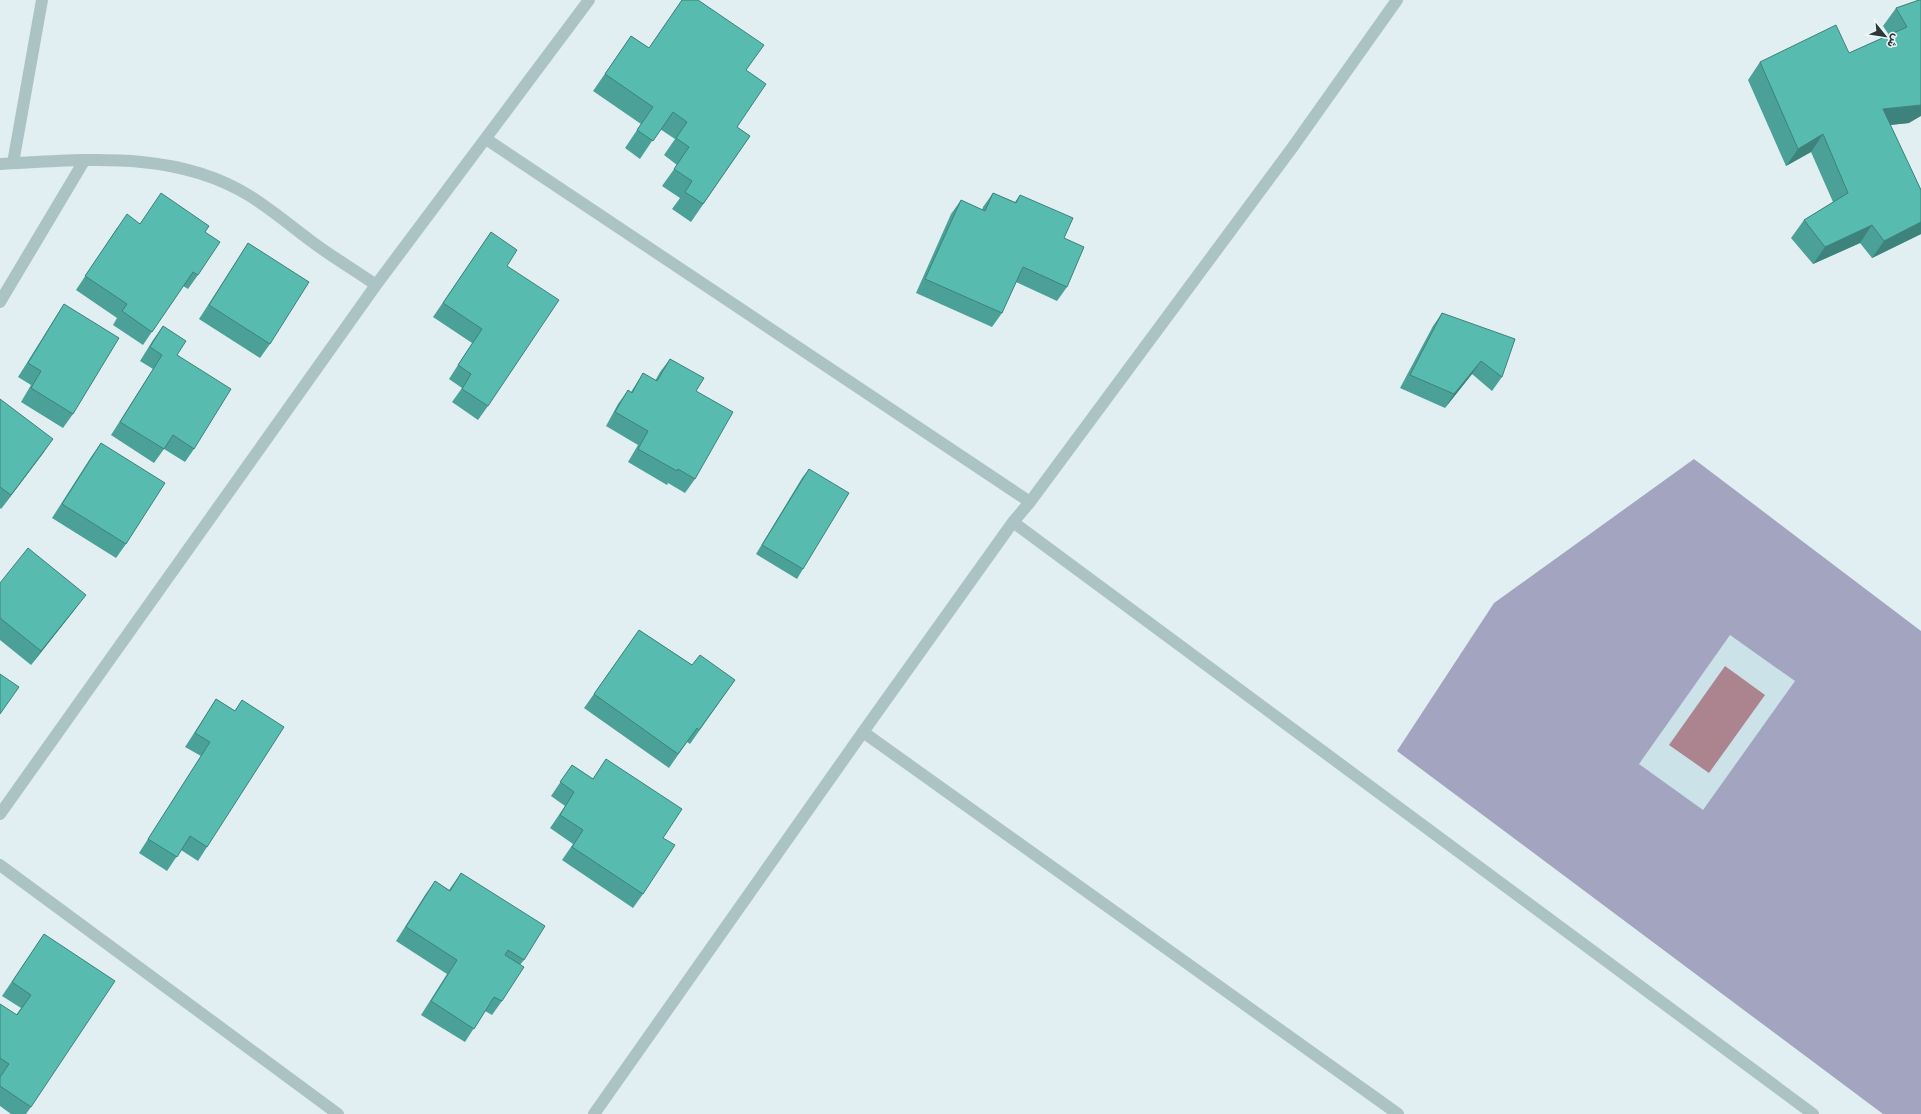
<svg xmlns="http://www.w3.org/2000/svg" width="1921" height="1114" viewBox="0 0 1921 1114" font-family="Rubik,Vazirmatn,sans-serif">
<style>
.green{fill:#a3a4c0}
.plaza{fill:#cbe2e8}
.water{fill:#ac8490}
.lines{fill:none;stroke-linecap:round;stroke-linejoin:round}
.street{stroke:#acc3c6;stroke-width:12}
.wall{fill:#4ba197}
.shaded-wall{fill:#3d837b}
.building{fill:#57bbb0;stroke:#3d837b}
</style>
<rect width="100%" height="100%" fill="#e2eff2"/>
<path class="green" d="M1694,459l227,172v483h-38l-486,-363 97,-148z"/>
<path class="plaza" d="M1730,635l65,46 -92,129 -64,-46z"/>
<path class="water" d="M1725,666l40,29 -56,78 -40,-28z"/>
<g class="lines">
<path class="street" d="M486,139l544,363
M13,163l29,-163
M0,164c84,-4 175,-15 250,32 22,14 41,30 61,45 21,16 44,29 65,44
M0,302l84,-141
M1013,522l800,592
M863,732l535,382
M0,814l376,-529 213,-285
M0,865l338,249
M594,1114l269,-382 150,-210 17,-20 262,-354 105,-148"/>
</g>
<path class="wall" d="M682,0l64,70 -9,57 13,9 -59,86 -19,-13 8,-11 -18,-12 15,-21 -13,-10 11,-16 -15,-10 -20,30 -15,-11 16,-24 -48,-33 38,-55 18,12z
M1919,0l-10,123 -19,2 31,65v44l-49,24 -12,-15 -47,21 -22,-26 13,-18 29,-18 -22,-50 -25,14 -38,-86 12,-18 89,-9 40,-18 -6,-9 13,-18z
M993,193l22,9 5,-7 44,43 3,49 -10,14 -41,-19 -14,31 -10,14 -76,-34 35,-79 10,-14 21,10 1,-3z
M140,223l65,9 -7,43 -10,14 -5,-3 -40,59 -30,-20 4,-7 -41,-28 41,-62z
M491,232l16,34 -19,140 -10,14 -26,-18 10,-14 -13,-9 23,-36 -39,-26z
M248,243l22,101 -10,14 -61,-39 40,-62z
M64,304l9,110 -10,14 -42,-26 10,-17 -13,-8 37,-59z
M1442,313l60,64 -10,14 -20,-17 -27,34 -45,-20 33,-62z
M163,326l14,29 17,94 -9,13 -21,-13 -10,14 -43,-28 42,-66 -13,-8 13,-21z
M670,359l26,32 -1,88 -10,14 -17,-10 -1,2 -39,-23 10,-17 -32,-19 12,-22 10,-14 3,2 12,-19 12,8 5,-9z
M0,399l44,53 -43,57 -1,-1z
M101,443l25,101 -10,14 -64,-40 39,-61z
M809,469l-6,100 -6,10 -41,-25 46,-76z
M0,583l76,25 -45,57 -31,-25z
M639,630l53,35 43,15 -45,64 -3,-2 -18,26 -85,-60z
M216,699l19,12 7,-11 -35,147 -9,14 -17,-11 -14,21 -28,-18 62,-97 -16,-9 22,-34z
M606,759l57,79 -20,56 -10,14 -71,-48 11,-16 -23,-16 15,-22 -14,-10 21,-31 21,14z
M461,873l63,87 -4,5 -18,36 -10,14 -7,-4 -20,31 -44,-27 26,-41 -51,-33 29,-46 10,-14 14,9z
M44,934l-13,173 -5,7h-15l-11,-8v-102l16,11 5,-7 -19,-12z"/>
<path class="shaded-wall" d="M1921,105v11l-12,7 -38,4 12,-18z
M1823,134l-12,18 -25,14 12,-17z
M1921,222v12l-49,24 12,-17z
M1872,225l-12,18 -47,21 12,-17z
M1481,361l-9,13 -27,34 9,-14z
M53,439l-9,13 -43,57 10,-14z
M86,595l-10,13 -45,57 10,-14z"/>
<path class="building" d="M682,0h16l66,45 -18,25 20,14 -29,43 13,9 -47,68 -18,-12 7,-11 -18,-12 15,-22 -13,-9 11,-16 -14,-10 -20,29 -16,-11 16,-23 -48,-33 26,-38 18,12z
M1919,0h2v105l-38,4 38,81v32l-37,19 -12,-16 -47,22 -21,-27 44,-27 -25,-59 -25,15 -38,-87 76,-37 13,28 58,-26 -11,-19z
M161,193l48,33 -4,6 15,10 -22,33 -5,-3 -41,60 -30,-21 5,-7 -42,-28 42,-62 13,10z
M993,193l23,10 4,-8 53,23 -9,20 20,9 -17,40 -44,-20 -21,46 -77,-34 36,-79 24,11z
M491,232l26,18 -10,16 52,34 -71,106 -26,-17 9,-15 -13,-9 24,-36 -39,-26z
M248,243l61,39 -39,62 -61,-39z
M64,304l55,34 -46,76 -42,-26 10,-17 -13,-8z
M1442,313l73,26 -13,38 -21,-16 -27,33 -44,-19z
M163,326l23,15 -9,14 54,34 -37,60 -21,-14 -9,14 -44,-27 42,-67 -12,-8z
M670,359l34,19 -8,13 37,21 -38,67 -17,-10 -1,2 -39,-22 10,-18 -33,-19 13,-22 4,3 11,-20 14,8z
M0,399l53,40 -42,56 -11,-8z
M101,443l64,40 -39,61 -64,-40z
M809,469l40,24 -46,76 -41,-24z
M28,548l58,47 -45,56 -41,-33v-35z
M639,630l53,35 8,-10 35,25 -36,50 -2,-2 -19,26 -84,-60z
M0,674l19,13 -19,27z
M216,699l19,12 7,-11 42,27 -77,120 -17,-11 -13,21 -29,-18 62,-97 -15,-9z
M606,759l76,50 -19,29 12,7 -32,49 -71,-47 11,-17 -23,-15 14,-23 -14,-10 12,-17 21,14z
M461,873l84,53 -21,34 -16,-10 -3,5 19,12 -22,34 -8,-4 -20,32 -43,-28 26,-41 -51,-33 29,-46 15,10z
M44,934l71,47 -84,126 -31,-21v-9l9,-13 -9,-6v-54l17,11 14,-20 -19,-13z"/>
<g transform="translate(1885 36) rotate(120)" stroke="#eff7f9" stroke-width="3" paint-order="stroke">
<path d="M0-3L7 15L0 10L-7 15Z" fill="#2c3938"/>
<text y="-6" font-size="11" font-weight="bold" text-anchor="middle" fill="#2c3938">ش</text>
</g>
</svg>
